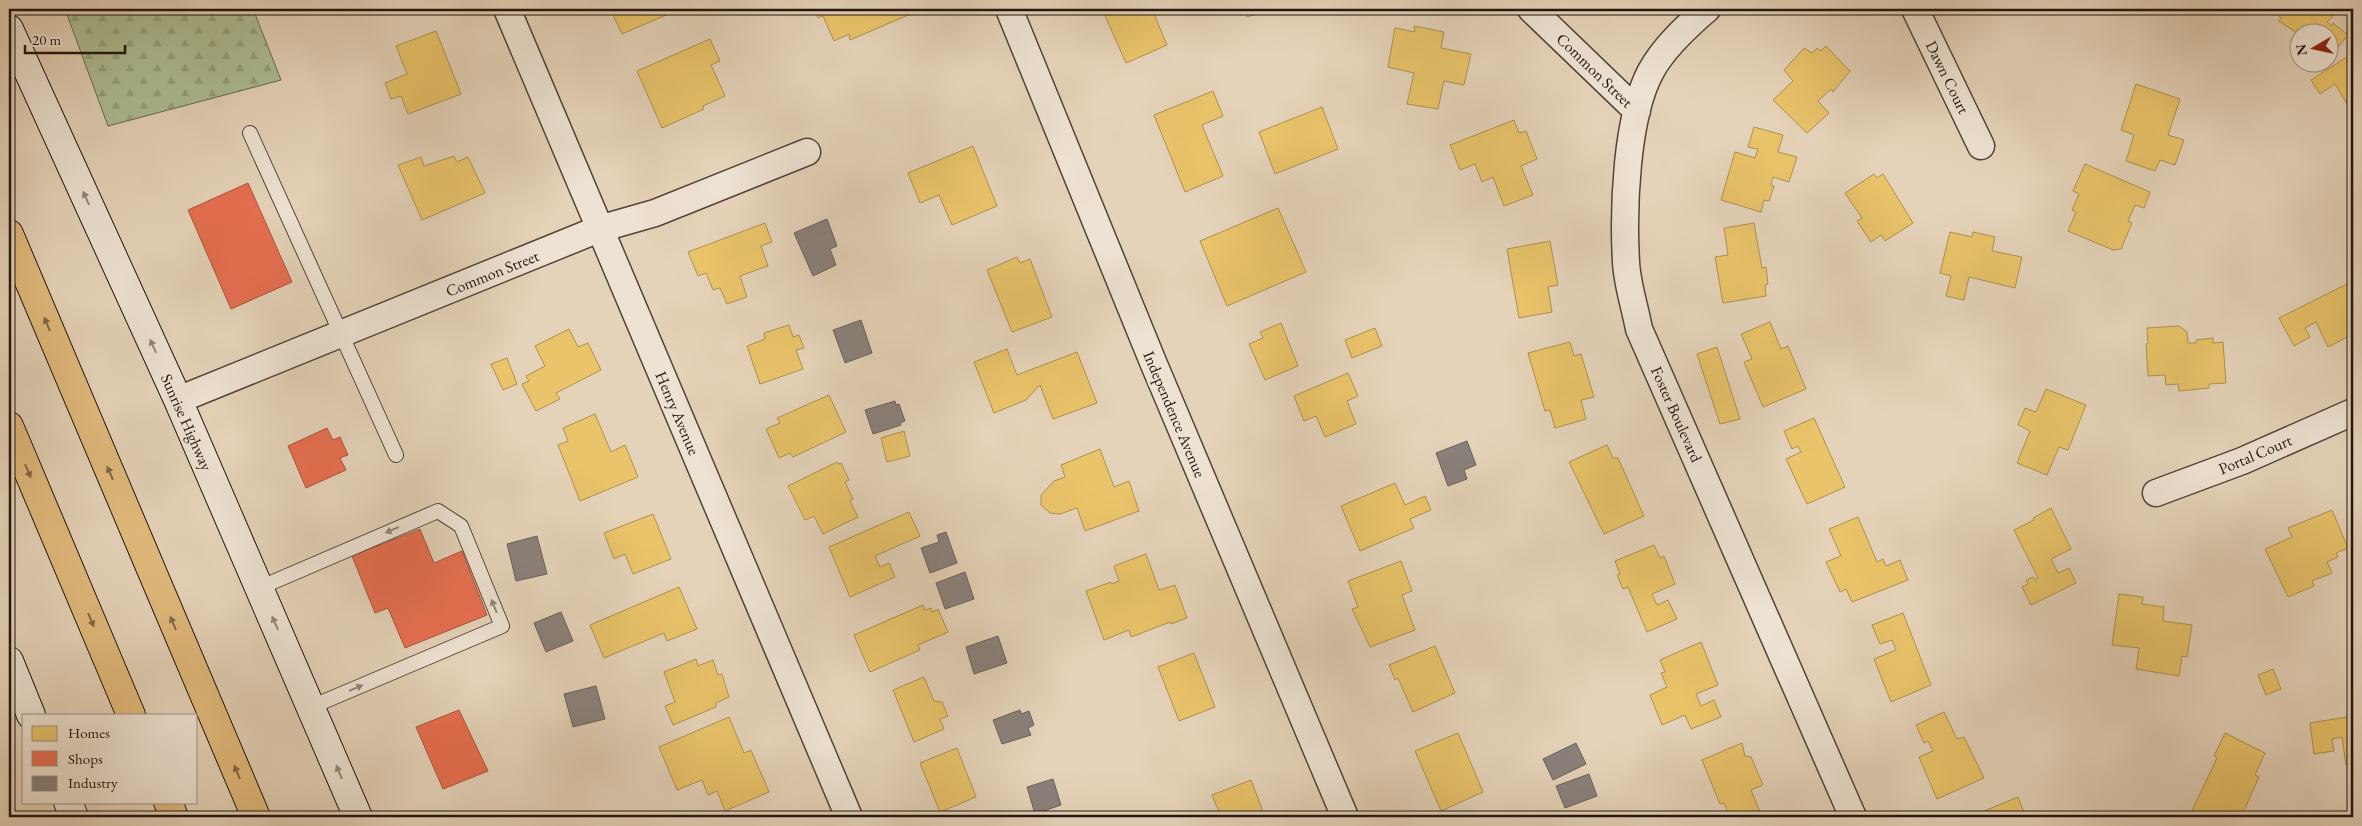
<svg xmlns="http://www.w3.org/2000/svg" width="2362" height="826" viewBox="0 0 2362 826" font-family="'EB Garamond',serif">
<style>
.forest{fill:url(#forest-firs);stroke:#676a52}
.homes{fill:#e9c46a;stroke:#ad904f}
.shops{fill:#e76f51;stroke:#ab543d}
.industry{fill:#8a817c;stroke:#6a615b}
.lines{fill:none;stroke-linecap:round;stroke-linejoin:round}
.service-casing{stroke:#51443a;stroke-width:16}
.minor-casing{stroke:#51443a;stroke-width:29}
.secondary-casing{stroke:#20150f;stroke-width:30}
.motorway-casing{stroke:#20150f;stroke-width:30}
.service{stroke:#eee2d2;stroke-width:14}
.minor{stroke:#eee2d2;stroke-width:26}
.secondary{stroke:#eee2d2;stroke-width:28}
.motorway{stroke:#e2ba7c;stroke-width:28}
.oneway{fill:#91867a}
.oneway2{fill:#816846}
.labels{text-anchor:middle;stroke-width:5;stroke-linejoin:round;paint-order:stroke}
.street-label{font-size:16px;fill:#20150f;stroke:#eee2d2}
</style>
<defs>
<pattern id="forest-firs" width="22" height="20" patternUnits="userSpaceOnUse" patternTransform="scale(1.25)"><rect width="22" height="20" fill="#aebe95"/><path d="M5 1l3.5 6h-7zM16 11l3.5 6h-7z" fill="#95a27f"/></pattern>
</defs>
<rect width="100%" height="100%" fill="#e5d3b9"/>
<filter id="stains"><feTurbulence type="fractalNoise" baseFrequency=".004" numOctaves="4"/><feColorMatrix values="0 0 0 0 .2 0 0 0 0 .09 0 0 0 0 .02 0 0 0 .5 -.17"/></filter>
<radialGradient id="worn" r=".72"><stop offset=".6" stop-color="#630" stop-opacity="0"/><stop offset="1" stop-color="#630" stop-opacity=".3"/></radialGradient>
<path class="forest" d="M65,9h188l28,71 -173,46z"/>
<path class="homes" d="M375,9h16l-14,5z
M610,9h70l-58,25z
M818,9h104l-72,31 -1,-6 -15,7 -11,-25 -5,2 -3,-8z
M1102,9h60l-8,5 13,31 -41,18z
M1244,9h20l1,2 -18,6z
M2277,9h58l3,2 -11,11 5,4 1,-3 15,12 -18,22v-25h-30v3l-21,-14 2,-3 -7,-6z
M1414,26l30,6 -3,16 30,6 -7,31 -20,-4 -6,28 -31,-5 7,-31 -26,-6 7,-39 20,4z
M436,31l25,63 -53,20 -7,-18 -10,3 -6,-16 22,-9 -11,-28z
M710,39l10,22 -9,4 14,31 -22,10 1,3 -42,19 -25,-57z
M1826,46l24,25 -17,21 -2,-3 -13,12 11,12 -22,20 -34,-33 20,-19 -9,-11 20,-22 8,5 5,-5 4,3z
M2353,53v61l-18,-30 -15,10 -9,-14z
M2136,84l44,15 -12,36 16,5 -9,25 -15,-5 -5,11 -29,-10 8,-26 -13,-5z
M1213,91l10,25 -21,9 21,51 -38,16 -31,-77z
M1322,107l16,42 -63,25 -16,-42z
M1514,120l5,13 7,-2 11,28 -16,7 12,29 -29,11 -11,-29 -11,5 -7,-18 -15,6 -10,-25z
M1754,127l29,8 -5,17 19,5 -8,25 -16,-5 -2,8 3,1 -5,15 -5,-1 -3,12 -40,-12 14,-48 20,6 3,-9 -10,-2z
M973,146l24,60 -45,19 -13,-30 -19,8 -12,-30z
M454,156l3,6 11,-5 17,36 -63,27 -24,-55 23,-8 3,9z
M2085,164l65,28 -6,16 -9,-3 -7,16 4,2 -11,26 -8,1 -45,-19 8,-19 -4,-2 7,-16 -6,-3z
M1874,174l3,4 6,-4 30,49 -28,18 -4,-6 -10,7 -14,-21 5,-3 -17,-25z
M1278,208l28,64 -79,34 -27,-65z
M765,223l7,19 -11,4 7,20 -28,10 7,21 -20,7 -7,-16 -7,2 -7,-17 -8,3 -10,-24z
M1754,223l8,45 4,-1 2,17 -3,1 1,11 -43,7 -8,-46 13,-2 -4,-27z
M1950,232l22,5 1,-5 22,5 -3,14 30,6 -7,31 -46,-11 -5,23 -18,-4 5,-20 -11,-3z
M1550,241l8,44 -10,2 4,25 -33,6 -12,-69z
M1017,257l3,6 10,-4 22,58 -40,15 -25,-62z
M2349,283l4,9v35l-2,1 2,6 -25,13 -12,-25 -11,6 5,9 -16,9 -15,-28z
M1770,322l11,27 7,-3 18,43 -43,18 -19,-45 8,-3 -11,-25z
M1281,323l17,43 -33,14 -16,-36 14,-6 -3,-6z
M789,325l4,12 6,-2 5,13 -8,2 7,19 -43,15 -13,-38 18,-7 -1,-6z
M2179,326l8,6 1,11h8v-3l17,-2v5l10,-1 3,41 -17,1v4l-30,3 -1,-7 -12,1 -1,-10 -17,1 -2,-32 2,-1 -1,-15z
M1375,328l7,18 -30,12 -7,-18z
M569,329l9,18 10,-4 13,27 -45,23 4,6 -24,12 -14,-27 7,-3 -3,-5 19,-10 -10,-20z
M1570,342l4,14 7,-2 13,43 -13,3 5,19 -31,9 -5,-18 -5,1 -17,-58z
M1717,347l23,72 -20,5 -23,-70z
M1007,349l10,26 60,-23 20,51 -44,16 -13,-34 -14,15 -32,13 -20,-51z
M507,358l10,26 -14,6 -12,-26z
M1348,373l10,23 -11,5 9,23 -31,13 -9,-21 -12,5 -10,-25z
M2046,389l40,16 -18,45 -9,-3 -12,28 -30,-12 13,-32 -12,-6 7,-17 11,4z
M829,395l17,37 -53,25 -3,-4 -11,5 -13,-29 14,-6 -3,-5z
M595,414l16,38 14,-7 13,32 -58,24 -22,-56 10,-4 -5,-13z
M1814,418l31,69 -38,17 -21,-45 15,-7 -3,-6 -6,3 -8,-18z
M904,431l6,25 -23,6 -6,-24z
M1607,445l6,13h5l26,58 -40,18 -35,-72z
M1100,449l14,38 15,-6 10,30 -54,20 -8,-23 -17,6 -10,-1 -9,-8v-10l13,-14 11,-4 -4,-12z
M837,462l1,2 3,-1 8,17 -4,2 8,17 -3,2 8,16 -35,17 -9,-18 -9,4 -17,-34z
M1395,483l10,22 20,-9 6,14 -21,9 4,9 -54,23 -19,-45z
M2051,508l20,41 -20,10 7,14 11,-5 7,15 -45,22 -9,-18 6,-3 -2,-4 7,-3 2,3 3,-2 -24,-48 20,-10 -1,-2z
M2332,510l16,38 -12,5 2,4 -11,5 5,11 -20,8 2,5 -26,11 -23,-48 27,-12 -4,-9z
M909,512l11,24 -45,20 5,11 9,-4 6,14 -45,20 -21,-50z
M653,514l18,45 -38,15 -8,-20 -11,5 -10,-26z
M1858,517l19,45 6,-3 3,7 14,-6 8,20 -56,22 -6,-13 -6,3 -14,-30 15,-6 -12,-27z
M1654,545l6,13 4,-2 11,28 -23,10 5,11 11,-5 9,19 -30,13 -19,-45 -5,2 -6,-14 3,-1 -5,-13z
M1146,554l13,36 16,-5 12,33 -16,6 -1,-2 -39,15 -2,-7 -25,10 -18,-49 25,-9 1,2 7,-3 -5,-15z
M1401,561l11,30 -10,4 13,35 -45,17 -18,-38 6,-2 -10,-26z
M679,587l18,42 -30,12 -3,-8 -60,25 -14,-33z
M2119,594l24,3 -1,7 22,3 -1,14 29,4 -5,32 -5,-1 -3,20 -43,-7 3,-21 -27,-3z
M923,605l2,5 6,-2 1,4 6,-3 10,23 -30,13 2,5 -50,22 -16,-37z
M1903,613l28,72 -40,17 -17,-43 22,-9 -4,-10 -12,4 -8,-19z
M1701,642l17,43 -22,9 5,12 13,-6 7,17 -30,12 -6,-14 -23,10 -12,-30 17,-8 -6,-14 4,-1 -5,-12z
M1435,646l20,47 -42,19 -15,-34 -3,2 -6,-15z
M1194,653l21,54 -36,14 -21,-54z
M696,659l2,7 15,-6 5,15 4,-1 7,23 -13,6v4l-43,18 -8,-19 10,-4 -11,-30z
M2273,669l8,20 -15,6 -8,-20z
M924,677l10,24 8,1 6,14 -8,3 4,10 -30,13 -21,-52z
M1944,712l13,27 7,-2 20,41 -47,21 -18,-42 14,-6 -5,-10 -4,2 -8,-18z
M2353,716v47l-7,2 -4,-28 -10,2 2,12 -20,3 -4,-31z
M729,717l15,36 7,-3 18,42 -44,19 -8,-20 -9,4 -6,-15 -25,10 -18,-43z
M1458,733l25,59 -42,19 -26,-60z
M2225,733l40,20 -10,22 4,2 -18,40 -14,-3 -2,3h-36l28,-59 -3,-2z
M1742,743l3,13 6,1 12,28 -12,5 11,27h-32l-6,-14 -4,1 -18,-44z
M957,748l19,49 -36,15 -20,-49z
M1251,780l14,37h-44l-9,-22z
M2018,797l7,18 -4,2h-51z"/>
<path class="shops" d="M248,183l44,99 -61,27 -43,-99z
M327,428l6,12 7,-3 8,18 -8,3 6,12 -40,18 -18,-42z
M420,529l14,34 28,-12 25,64 -82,33 -17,-40 -13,5 -23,-57z
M459,710l29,61 -45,18 -27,-62z"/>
<path class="industry" d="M827,219l10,27 -7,3 6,16 -23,11 -19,-43z
M861,320l11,33 -27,10 -12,-33z
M895,401l1,4 3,-1 6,17 -5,2 1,2 -28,9 -8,-24z
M1467,441l9,24 -12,5 3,9 -19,7 -12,-33z
M946,532l11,31 -27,10 -9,-25 18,-6 -2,-7z
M537,536l10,38 -31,7 -9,-37z
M965,572l9,27 -29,10 -9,-26z
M561,612l12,29 -27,11 -12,-29z
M998,636l9,27 -33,11 -8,-27z
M596,686l9,33 -32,8 -9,-33z
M1020,710l1,4 8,-3 5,14 -6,3 3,7 -29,9 -9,-24z
M1576,743l10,21 -33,16 -10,-21z
M1589,774l8,22 -32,12 -9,-22z
M1053,779l8,26 -26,9 -8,-27z"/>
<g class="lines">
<defs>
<path id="service" d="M250,133l146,322
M259,588l179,-77 23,15 41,100 -191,81"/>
<path id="minor" d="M507,9l342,808
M1009,9l144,353 192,455
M1531,9l106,102
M1707,9c-20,17 -43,38 -56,62 -25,46 -28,138 -25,191 1,22 9,45 13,67l214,488
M1915,9l66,137
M178,400l421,-171 56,-16 152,-61
M2156,493l86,-32 111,-49"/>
<path id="secondary" d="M9,29l169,371 180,417
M9,661l22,54
M68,802l6,15"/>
<path id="motorway" d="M9,234l247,583
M9,426l122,289
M168,802l6,15"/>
</defs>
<use href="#service" class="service-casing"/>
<use href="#minor" class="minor-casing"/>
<use href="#secondary" class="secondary-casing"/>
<use href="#motorway" class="motorway-casing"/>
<use href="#service" class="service"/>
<use href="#minor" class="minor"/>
<use href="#secondary" class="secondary"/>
<use href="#motorway" class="motorway"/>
</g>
<defs><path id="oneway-solid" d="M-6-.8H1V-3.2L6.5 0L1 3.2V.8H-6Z" transform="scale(1.25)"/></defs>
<g class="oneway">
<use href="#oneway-solid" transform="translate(86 198) rotate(-114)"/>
<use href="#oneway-solid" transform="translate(153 346) rotate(-114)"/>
<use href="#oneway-solid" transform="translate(392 530) rotate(156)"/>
<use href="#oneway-solid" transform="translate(494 606) rotate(-112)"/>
<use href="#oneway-solid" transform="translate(275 623) rotate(-114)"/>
<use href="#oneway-solid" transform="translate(356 688) rotate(-23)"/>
<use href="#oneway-solid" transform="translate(339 772) rotate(-113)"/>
</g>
<g class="oneway2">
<use href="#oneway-solid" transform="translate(47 324) rotate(-113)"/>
<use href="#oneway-solid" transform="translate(28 471) rotate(67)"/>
<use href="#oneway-solid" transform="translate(110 473) rotate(-113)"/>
<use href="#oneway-solid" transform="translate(91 620) rotate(67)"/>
<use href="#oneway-solid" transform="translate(173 623) rotate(-113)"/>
<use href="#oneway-solid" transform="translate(237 772) rotate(-113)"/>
</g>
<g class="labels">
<g class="street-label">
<text transform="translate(1595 70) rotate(44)" y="6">Common Street</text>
<text transform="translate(1948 77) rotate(64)" y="6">Dawn Court</text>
<text transform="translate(492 273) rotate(-22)" y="6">Common Street</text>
<text transform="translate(678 413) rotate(67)" y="6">Henry Avenue</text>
<text transform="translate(1175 414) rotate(67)" y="6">Independence Avenue</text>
<text transform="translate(1677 414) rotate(66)" y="6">Foster Boulevard</text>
<text transform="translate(187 422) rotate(66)" y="6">Sunrise Highway</text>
<text transform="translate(2255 454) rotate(-23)" y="6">Portal Court</text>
</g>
</g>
<rect width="2362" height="826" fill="none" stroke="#e5d3b9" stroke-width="30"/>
<rect x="10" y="10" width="2342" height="806" fill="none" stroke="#20150f" stroke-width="2.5"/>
<rect x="15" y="15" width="2332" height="796" fill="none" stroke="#20150f"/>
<rect x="22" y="714" width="175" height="90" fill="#eee2d2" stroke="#9c9084"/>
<rect x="32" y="726" width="25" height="15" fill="#e9c46a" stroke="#9c9084"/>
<text x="68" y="738" font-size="15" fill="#20150f">Homes</text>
<rect x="32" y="751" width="25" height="15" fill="#e76f51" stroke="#9c9084"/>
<text x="68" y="764" font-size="15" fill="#20150f">Shops</text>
<rect x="32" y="776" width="25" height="15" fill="#8a817c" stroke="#9c9084"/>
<text x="68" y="788" font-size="15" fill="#20150f">Industry</text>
<g transform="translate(2314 48) rotate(261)"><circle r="24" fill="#eee2d2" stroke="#9c9084"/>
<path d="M0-4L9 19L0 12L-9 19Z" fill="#8f2418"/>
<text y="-8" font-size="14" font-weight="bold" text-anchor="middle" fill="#20150f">N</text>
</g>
<path d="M25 45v8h100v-8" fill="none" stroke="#20150f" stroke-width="2.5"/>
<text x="32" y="45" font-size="15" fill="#20150f" stroke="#eee2d2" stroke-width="4" paint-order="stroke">20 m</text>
<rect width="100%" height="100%" filter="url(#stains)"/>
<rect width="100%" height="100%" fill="url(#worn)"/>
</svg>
